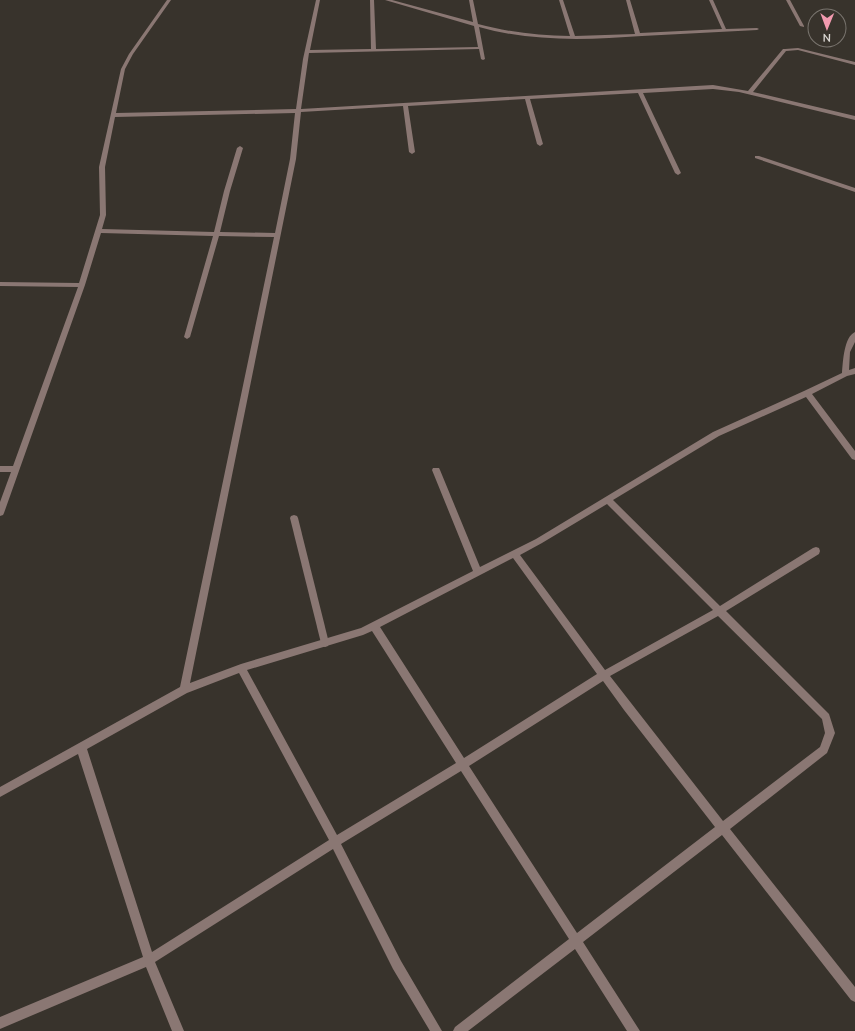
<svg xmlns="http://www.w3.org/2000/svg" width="855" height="1031" viewBox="0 0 855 1031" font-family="'Nunito Sans',sans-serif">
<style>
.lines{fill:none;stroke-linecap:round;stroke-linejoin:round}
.lane{fill:#8a7773;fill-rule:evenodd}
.street{fill:#8a7773;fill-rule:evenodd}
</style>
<rect width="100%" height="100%" fill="#38332c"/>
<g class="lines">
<path class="lane" d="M294,515l3,1 1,2 31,125 -1,3 -3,1 -3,-1 -1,-3 -31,-125 1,-2z"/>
<path class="street" d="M167,0h4l-38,54 -8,15 -9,44 180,-4 7,-50 13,-59h4l-10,50 61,-1 -1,-49h4l2,49 102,-2 -4,-21 -89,-26h7l81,22 -4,-22h4l5,24c30,8 61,12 92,12l-11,-36h4l12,36 60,-2 -9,-34h4l10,33 82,-4 -13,-29h4l13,29 31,-1 2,1 -2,1c-38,2 -77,4 -115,6 -55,4 -110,6 -163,-9l6,32 -2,1 -2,-1 -2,-10 -170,4 -8,56 412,-24 35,6 35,-42h2l13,-1 57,14v3l-57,-15 -12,1 -33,41 102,24v4l-116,-28 -26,-3 -70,4 38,80 -3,2 -3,-2 -37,-80 -108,6 13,45 -3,2 -3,-2 -12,-45 -117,7 7,46 -3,2 -3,-2 -6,-46 -102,6 -5,47 -106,524 51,-19 120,-36 112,-57 -41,-101 1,-2h6l1,2 40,97 56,-28 177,-107 91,-41 38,-18c1,-12 2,-36 13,-41v10l-5,10 -1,18 6,-2v6l-8,2 -35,18 43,57v9l-3,-1 -46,-62 -87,39 -106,64 107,106 93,-58 3,-1 3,1 1,3 -1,3 -93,57 103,103 6,19 -8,20 -97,76 125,158v15l-4,-2 -129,-165 -139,107 57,89h-13l-52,-82 -107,82h-15l2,-4 114,-88 -108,-168 -120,73 60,117 41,70h-12l-37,-62 -60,-120 -178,113 29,69h-12l-26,-64 -146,62v-12l143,-60 -65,-203 -78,43v-10l180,-100 94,-450 -55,-1 -29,101 -3,2 -3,-2 29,-101 -112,-3 -16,52 -81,228 -1,2 -3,1v-14l11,-30h-11v-6h13l65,-179 -78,-1v-4l79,1 21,-68 -1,-48 22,-98 8,-15zM295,113l-5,46 -15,74 -55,-1 10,-41 13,-43 -3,-2 -3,2 -13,43 -10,41 -112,-3 4,-14 -1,-48 10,-50zM607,504l106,106 -108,60 -85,-115 22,-12zM513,558l84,116 -133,84 -84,-131zM718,616l104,103 3,14 -5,14 -97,74 -113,-145zM372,631l84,132 -119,72 -90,-165 116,-35zM239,673l90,167 -177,112 -65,-203 100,-56zM603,681l21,29 91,117 -138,106 -108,-167z
M786,0h4l14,26v1l-4,-1z
M755,156h4l96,32v4l-100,-34z"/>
</g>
<g transform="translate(827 28) rotate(181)"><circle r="19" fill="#38332c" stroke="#79746e"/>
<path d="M0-3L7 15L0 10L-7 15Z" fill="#f29aaf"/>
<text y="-6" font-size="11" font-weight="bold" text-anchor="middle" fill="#dad6d2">N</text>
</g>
</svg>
